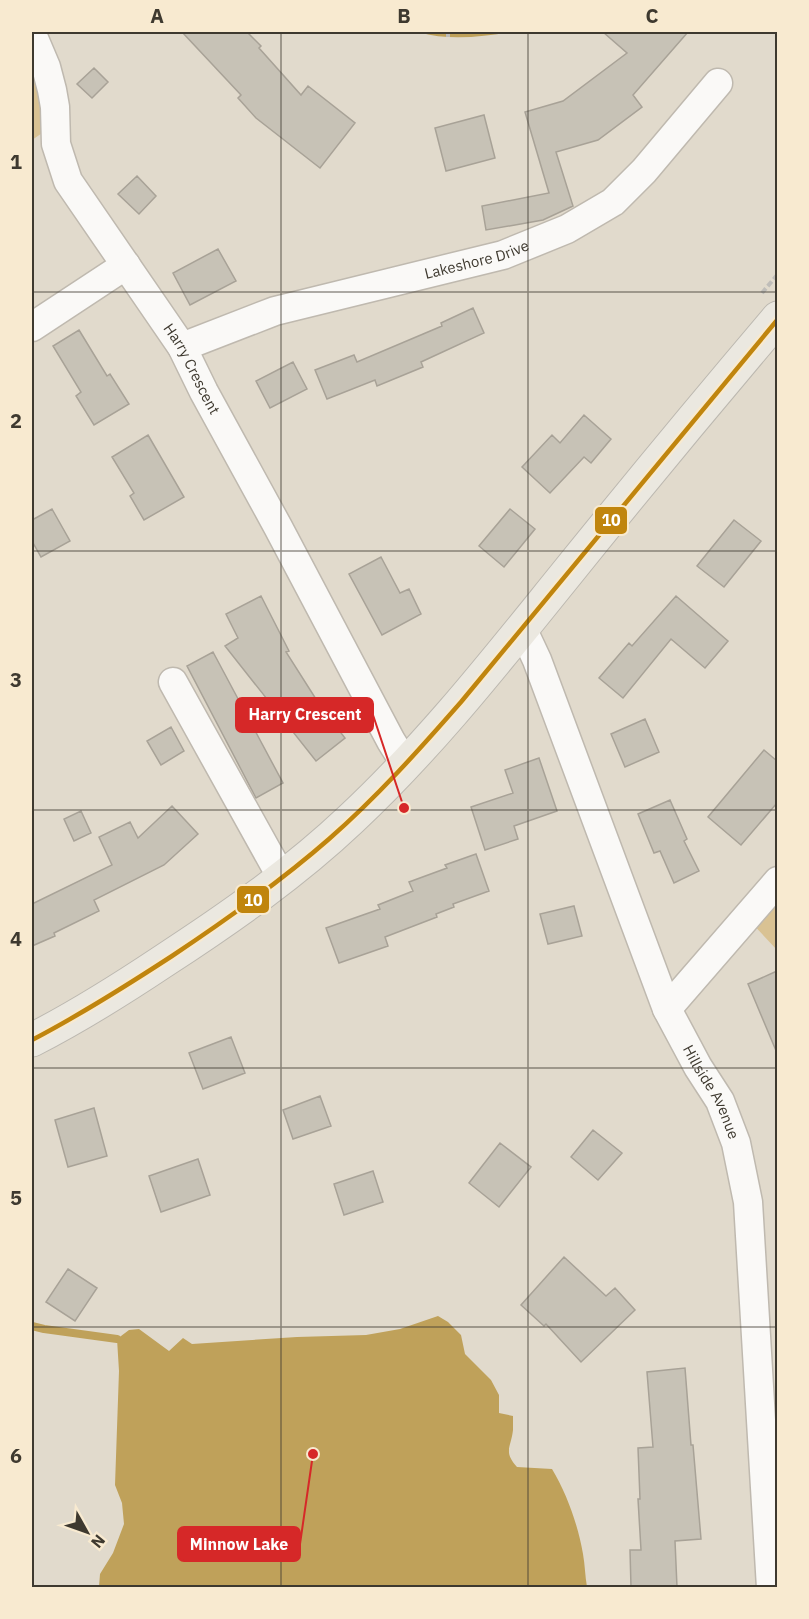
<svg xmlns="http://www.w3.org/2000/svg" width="809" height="1619" viewBox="0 0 809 1619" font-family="'IBM Plex Sans',sans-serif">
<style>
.green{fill:#d9c293}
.water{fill:#bfa15a}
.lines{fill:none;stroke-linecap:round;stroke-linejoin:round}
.stream{stroke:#bfa15a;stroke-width:8}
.building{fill:#c7c2b6;stroke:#a8a297;stroke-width:1.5}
.minor-casing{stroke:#bfb9af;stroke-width:31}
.major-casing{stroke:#bcb8b0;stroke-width:35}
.path{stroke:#bfbdb9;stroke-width:4;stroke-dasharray:6 3;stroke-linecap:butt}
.minor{stroke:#faf9f7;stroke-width:28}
.major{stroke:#ebe8e0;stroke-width:33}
.bus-1-casing{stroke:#f8ead0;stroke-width:9}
.bus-1{stroke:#c0850e;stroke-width:4.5}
.grid{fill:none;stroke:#3e392f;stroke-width:1.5;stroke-opacity:0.55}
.labels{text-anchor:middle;stroke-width:4.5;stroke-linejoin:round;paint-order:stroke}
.street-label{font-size:15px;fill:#3e392f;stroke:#f8ead0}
.leader{fill:none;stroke:#d62828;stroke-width:2}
.callout-dot{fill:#d62828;stroke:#f8ead0;stroke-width:2}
.callout{fill:#d62828;stroke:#d62828;stroke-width:2}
.callout-label{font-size:16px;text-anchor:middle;font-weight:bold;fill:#fff}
.line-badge{stroke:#f8ead0;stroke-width:2}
.badge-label{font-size:16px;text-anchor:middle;font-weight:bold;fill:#fff}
.neatline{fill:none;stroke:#3e392f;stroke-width:2}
.grid-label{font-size:20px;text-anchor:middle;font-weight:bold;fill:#3e392f}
</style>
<rect width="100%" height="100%" fill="#e1dacc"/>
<path class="green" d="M32,41l16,88 -16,11z
M777,884v66l-29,-31z"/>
<path class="water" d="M418,32h94c-32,5 -63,9 -94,0z
M438,1316l10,6 13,13 4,19 26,26 8,15v18l14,3c0,4 0,10 0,14 -2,18 -10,21 4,37l35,2c15,25 26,56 31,85 2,11 2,22 4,33h-488l1,-13 13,-21 11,-29 -2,-21 -7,-18 4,-114 -2,-32 12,-9 10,-1 30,22 14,-13 9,6 105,-7 69,-2 34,-6z"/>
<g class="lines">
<path class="stream" d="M32,1326l12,3 73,10"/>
</g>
<path class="building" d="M182,32h65l14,14 -2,2 42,47 7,-9 47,37 -35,45 -64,-50 -18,-20 3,-3z
M603,32h85l-55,63 9,12 -44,33 -42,12 17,54 -30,14 -57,10 -4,-24 67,-13 -24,-81 38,-11 64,-48z
M94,68l14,14 -16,16 -15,-14z
M484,115l11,43 -49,13 -11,-43z
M137,176l19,20 -17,18 -21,-20z
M218,249l18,32 -46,24 -17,-32z
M473,308l11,25 -63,29 2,5 -46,19 -2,-6 -48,19 -12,-29 39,-15 3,7 85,-36 -1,-3z
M79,330l28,46 3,-2 19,30 -35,21 -18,-29 5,-4 -28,-46z
M293,362l14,27 -37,19 -14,-27z
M584,415l27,24 -20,24 -7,-6 -34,36 -28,-26 30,-32 8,8z
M148,435l36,62 -40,23 -14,-24 4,-3 -22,-36z
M52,509l18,32 -29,16 -9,-16v-21z
M510,509l25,20 -31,38 -25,-21z
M734,520l27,21 -37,46 -27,-21z
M381,557l19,36 9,-4 12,25 -39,21 -33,-61z
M261,596l28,55 -3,1 35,55 24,31 -29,23 -91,-115 13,-8 -12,-24z
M676,596l52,45 -23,27 -34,-29 -48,59 -24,-20 30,-35 3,3z
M213,652l70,131 -27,15 -69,-132z
M645,719l14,33 -34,15 -14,-33z
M171,727l13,24 -23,14 -14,-24z
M764,750l13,11v42l-36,42 -33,-28z
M539,758l18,53 -43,15 4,13 -33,11 -14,-43 42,-14 -8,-23z
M670,800l17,39 -3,2 15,30 -25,12 -14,-32 -6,2 -16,-39z
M172,806l26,28 -34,31 -70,35 5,11 -45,22 1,3 -23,10v-42l80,-39 -13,-28 31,-15 8,16z
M81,811l10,22 -17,8 -10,-22z
M476,854l13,37 -36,13 1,3 -18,7 1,3 -52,20 3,9 -49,17 -13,-35 54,-19 -2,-4 35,-14 -4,-9 38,-14 -2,-3z
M574,906l8,30 -34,8 -8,-30z
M777,971v82l-29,-69z
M231,1037l14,36 -42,16 -14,-36z
M320,1096l11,30 -38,13 -10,-29z
M94,1108l13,48 -39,11 -13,-47z
M593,1130l29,23 -24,27 -27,-23z
M500,1143l31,24 -32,40 -30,-24z
M198,1159l12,36 -49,17 -12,-36z
M373,1171l10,31 -39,13 -10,-31z
M564,1257l42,39 9,-8 20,22 -54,52 -35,-38 -2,2 -23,-21z
M68,1269l29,19 -22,33 -29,-19z
M685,1368l6,77h2l8,94 -26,2 2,46h-46l-1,-37h11l-3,-51h2l-2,-51 15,-1 -6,-75z"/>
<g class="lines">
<defs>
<g id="minor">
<path id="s1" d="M32,34l14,33 6,23 3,17 1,37 12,37 114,166 22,45 74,135 113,214 15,24"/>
<path d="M32,327l94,-62"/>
<path id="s2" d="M182,347l93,-36 228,-56 64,-26 46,-27 31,-31 74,-88"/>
<path id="s3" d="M522,628l15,32 130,349 31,58 22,34 16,42 12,59 23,386"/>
<path d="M173,682l109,196"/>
<path d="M667,1009l111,-128"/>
</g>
<path id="major" d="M32,1040c45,-23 88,-50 130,-78 66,-43 132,-89 189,-143 79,-74 144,-157 212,-241 70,-87 142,-174 215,-260"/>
</defs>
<use href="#minor" class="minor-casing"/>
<use href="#major" class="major-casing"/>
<path class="path" d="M448,32v5
M762,293l16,-19"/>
<use href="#minor" class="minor"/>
<use href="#major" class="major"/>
<defs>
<path id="bus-1" d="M32,1040c48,-25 94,-54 140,-84 54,-36 108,-74 157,-117 48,-42 90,-89 132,-137l317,-383"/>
</defs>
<use href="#bus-1" class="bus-1-casing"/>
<use href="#bus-1" class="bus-1"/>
</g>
<path class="grid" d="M281,32v1556M528,32v1556M32,292h746M32,551h746M32,810h746M32,1068h746M32,1327h746"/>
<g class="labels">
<g class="street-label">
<text dy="5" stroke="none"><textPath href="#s2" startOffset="308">Lakeshore Drive</textPath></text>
<text dy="5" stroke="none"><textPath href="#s1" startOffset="378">Harry Crescent</textPath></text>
<text dy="5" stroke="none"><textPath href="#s3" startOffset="502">Hillside Avenue</textPath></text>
</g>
</g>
<path class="leader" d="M404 808L373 715M313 1454L300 1544"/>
<g class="callout-dot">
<circle cx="404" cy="808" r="6"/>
<circle cx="313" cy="1454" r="6"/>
</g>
<g class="callout">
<rect x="236" y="698" width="137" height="34" rx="6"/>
<rect x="178" y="1527" width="122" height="34" rx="6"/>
</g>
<g class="callout-label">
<text x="305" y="720">Harry Crescent</text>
<text x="239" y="1550">Minnow Lake</text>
</g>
<g class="line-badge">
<rect x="594" y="506" width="34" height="29" rx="6" fill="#c0850e"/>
<rect x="236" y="885" width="34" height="29" rx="6" fill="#c0850e"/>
</g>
<g class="badge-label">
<text x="611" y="526">10</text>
<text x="253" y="906">10</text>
</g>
<rect width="809" height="1619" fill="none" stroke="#f8ead0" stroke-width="66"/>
<g transform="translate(87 1532) rotate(130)" stroke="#f8ead0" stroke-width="4.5" paint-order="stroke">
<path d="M0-4.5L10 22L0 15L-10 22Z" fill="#3e392f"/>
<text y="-9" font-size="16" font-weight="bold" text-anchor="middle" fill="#3e392f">N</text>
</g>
<rect x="33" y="33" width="743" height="1553" class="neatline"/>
<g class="grid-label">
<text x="157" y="23">A</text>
<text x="404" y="23">B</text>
<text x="652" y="23">C</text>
<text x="16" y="169">1</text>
<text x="16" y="428">2</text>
<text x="16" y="687">3</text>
<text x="16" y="946">4</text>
<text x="16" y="1205">5</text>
<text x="16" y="1463">6</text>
</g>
</svg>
